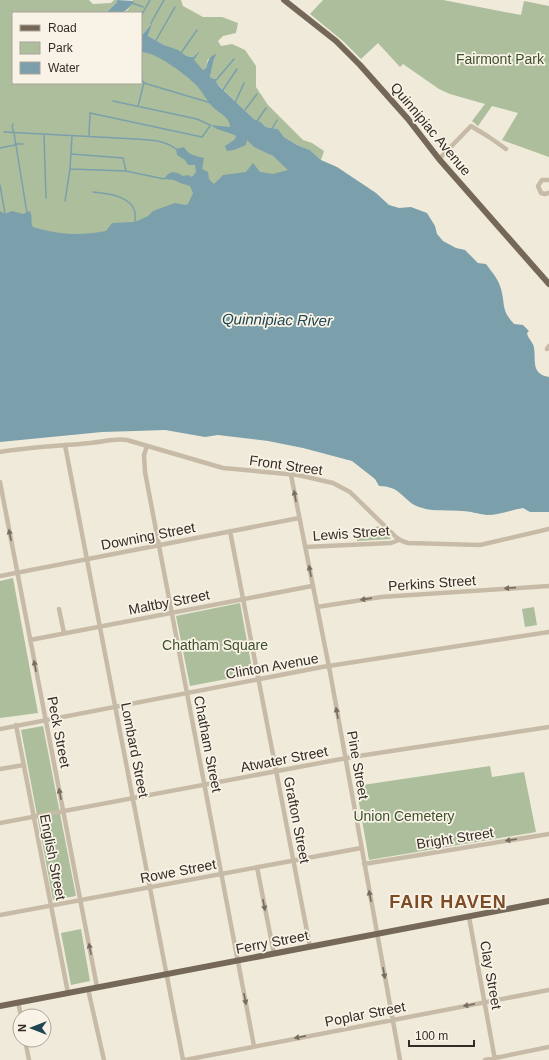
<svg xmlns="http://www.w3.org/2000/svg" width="549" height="1060" viewBox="0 0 549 1060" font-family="Helvetica,sans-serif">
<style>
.green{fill:#acbe9b}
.water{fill:#7ba0ab}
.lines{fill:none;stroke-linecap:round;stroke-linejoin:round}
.stream{stroke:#7ba0ab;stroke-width:1.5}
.minor{stroke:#c7bba7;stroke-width:4.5}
.major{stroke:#756859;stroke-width:6}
.oneway{fill:#766d61}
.labels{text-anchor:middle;stroke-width:3.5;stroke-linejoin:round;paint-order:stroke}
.park-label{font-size:14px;fill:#3d502d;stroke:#f8f3e6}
.street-label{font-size:14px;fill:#342d27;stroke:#f8f3e6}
.water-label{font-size:15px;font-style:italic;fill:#204652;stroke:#f8f3e6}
.district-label{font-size:18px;font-weight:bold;letter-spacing:1px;fill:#7d4b26;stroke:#f8f3e6}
</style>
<rect width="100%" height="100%" fill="#f0eada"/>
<path class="green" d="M0,0h89l4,4 18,-1 3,-3h3v2l-11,11h-93v70h128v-44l28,8 -5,-2 -16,-9 3,-12 -8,10h-2v-21h-18l5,-3 5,-10h48l2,6 20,11h19l16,6 -2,10 -13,3 -5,5 3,5 11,-2 13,6 11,16v21l12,18 35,35 9,3 12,8 -3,9 -11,-10 -13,-5 -13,-8 -6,-8 -12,-2 -5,-5 -7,-3 -44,-42 4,-18h-6l-2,9 -3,2 -10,-10 5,-7 -5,4 -5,-1 56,80 52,36 -100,17 -7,16 -91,36 -98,-18z
M323,0h120l78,15 3,-14 25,5v151l-47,-17 16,-27 -26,-7 -14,20 -6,-5 13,-17 -35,-10 -11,-5 -36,-25 -3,3 -22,-24 -17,16 -18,-18 -33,-27z
M378,526l13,13 -34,2 -1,-4z
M13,578l25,135 -38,5v-137z
M240,603l13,71 -63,12 -14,-70z
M534,607l3,18 -12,2 -3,-18z
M43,726l33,170 -23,4 -32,-170z
M490,766l2,11 32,-5 12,60 -167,28 -13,-74z
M81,929l9,52 -19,4 -10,-52z"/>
<path class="water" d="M117,0l17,1c-10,14 -11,12 -28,12l11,-11z
M152,23l-4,13 16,9 14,5 8,6 7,1 7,-6 -6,9 9,10 3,-2c2,-7 3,-12 10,-14l-2,5 -4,18 3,2h4l-1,3 3,4 35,33 7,3 5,5 12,2 6,8 13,8 13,5 11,10 16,7 39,26 13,12 10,3 12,-1 16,6 8,13 2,8 6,7 13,7 9,2 13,13 8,1c5,7 11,13 14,22 6,17 0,23 14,38l9,1 6,6 -2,2c1,6 7,10 7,15 2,13 -3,26 15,29v135h-19l-7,-4c-12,2 -24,7 -36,7 -9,-1 -17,-4 -25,-4 -14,-1 -29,1 -43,-4 -10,-3 -16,-13 -25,-18 -5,-2 -9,-3 -15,-3l-4,-7 -23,-18 -49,-13 -35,-7 -50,-6 -13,2 -40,-7 -30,1 -33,1 -102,10v-231l5,3 7,-3 11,3 7,-3c3,6 0,11 3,16 26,8 47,9 73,4l6,-8 23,-1 13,-6 5,-5 22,-8 10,2 3,-1 5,-11 -3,-7 -10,-3 -6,-3 -10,-1c6,-9 11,-8 19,-3l5,-1 4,2 4,-5 -1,-7h-7l-3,-5 -8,-5 -1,-6 8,-2c4,8 12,9 20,11l-2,11 6,3 1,7 5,5 9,-9 23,-3 7,-9 7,9 13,2 15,-4 -15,-14 -19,-9 -7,-7 -1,5 -12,5 -7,1 -2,-5 9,-6 2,-3 -1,-2 -18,-6 -7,-4 20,2c0,-9 -9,-13 -15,-18 -8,-7 -12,-17 -19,-24 -11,-11 -40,-33 -55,-33v-18h2z"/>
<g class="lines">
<path class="stream" d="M132,3l11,4
M141,16l9,-16
M151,23l13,-23
M155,42l20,-35
M181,53l16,-23
M141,73l1,3 -1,2
M217,79l17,-20
M144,83l67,20
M223,90l14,-21
M113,101l84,18 13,6
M235,103l9,-20
M138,106l6,-23 -3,-4
M245,110l12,-16
M257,121l9,-13
M13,124l-1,3 2,6 13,80
M272,129l5,-9
M4,132l132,7c14,1 29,1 40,10
M44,135l2,63
M89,135l1,-22 112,24 8,-11
M15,144h8
M0,148l15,-3
M71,154l52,4 3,13
M70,169l56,2 38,8
M0,185l5,29
M93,192c15,2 37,3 42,20 0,3 0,7 0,10
M65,201l5,-32 2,-33"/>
<path class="minor" d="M439,159l32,-33 18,11 17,12
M549,180h-7l-4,6 3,7 4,1 4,-1
M547,349l2,-3
M65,445l118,615
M147,446l-3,9 1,17 109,574
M0,452c30,-5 60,-6 90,-9 13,-1 24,-5 37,-3l96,28 75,7 35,8 17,9 46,45 6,4 6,2 72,2 69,-16
M291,475l39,197 70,388
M0,482l97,505
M230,531l80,416
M305,547l86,-4 8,-3
M0,576l299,-58
M317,607l64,-10 168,-11
M59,609l5,24
M30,640l282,-54
M16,725l52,268
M0,729l322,-62 227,-35
M0,769l24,-4
M0,823l352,-66 197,-30
M364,864l185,-30
M257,867l17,87
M0,915l361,-67
M469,917l26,143
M88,989l16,71
M18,1002l3,14
M25,1040l4,20
M185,1060l364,-70
M485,1060l64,-13"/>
<path class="major" d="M284,0l52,41 24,24 48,54 31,40 110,125
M0,1006l549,-105"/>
</g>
<defs><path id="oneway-solid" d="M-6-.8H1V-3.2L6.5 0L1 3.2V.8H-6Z"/></defs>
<g class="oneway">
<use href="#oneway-solid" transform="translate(295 496) rotate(-101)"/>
<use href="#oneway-solid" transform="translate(10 535) rotate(-101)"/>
<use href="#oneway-solid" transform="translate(310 571) rotate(-101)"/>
<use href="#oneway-solid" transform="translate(510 588) rotate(176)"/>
<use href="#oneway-solid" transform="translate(366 599) rotate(172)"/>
<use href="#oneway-solid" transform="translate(35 666) rotate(-101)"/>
<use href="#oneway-solid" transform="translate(337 713) rotate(-100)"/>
<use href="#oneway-solid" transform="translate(60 794) rotate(-101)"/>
<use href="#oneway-solid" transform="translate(511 840) rotate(171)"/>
<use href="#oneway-solid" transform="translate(370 896) rotate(-101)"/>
<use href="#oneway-solid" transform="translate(264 905) rotate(79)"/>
<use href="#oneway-solid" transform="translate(90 949) rotate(-101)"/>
<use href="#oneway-solid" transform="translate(384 973) rotate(80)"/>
<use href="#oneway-solid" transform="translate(245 999) rotate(79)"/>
<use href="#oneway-solid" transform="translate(469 1005) rotate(169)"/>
<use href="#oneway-solid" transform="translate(300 1037) rotate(169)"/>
</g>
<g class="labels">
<g class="park-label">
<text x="500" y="64">Fairmont Park</text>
<text x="215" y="650">Chatham Square</text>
<text x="404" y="821">Union Cemetery</text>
</g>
<g class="street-label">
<text transform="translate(431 129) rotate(50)" y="5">Quinnipiac Avenue</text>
<text transform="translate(286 465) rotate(8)" y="5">Front Street</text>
<text transform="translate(351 533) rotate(-4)" y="5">Lewis Street</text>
<text transform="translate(148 536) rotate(-11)" y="5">Downing Street</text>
<text transform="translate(432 583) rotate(-4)" y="5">Perkins Street</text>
<text transform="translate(169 602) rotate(-11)" y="5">Maltby Street</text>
<text transform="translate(272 666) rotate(-10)" y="5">Clinton Avenue</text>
<text transform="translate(59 732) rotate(79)" y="5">Peck Street</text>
<text transform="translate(208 744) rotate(79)" y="5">Chatham Street</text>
<text transform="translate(135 750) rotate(79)" y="5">Lombard Street</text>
<text transform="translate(284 759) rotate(-11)" y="5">Atwater Street</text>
<text transform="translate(358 765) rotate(80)" y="5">Pine Street</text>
<text transform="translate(297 820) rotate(79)" y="5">Grafton Street</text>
<text transform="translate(455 838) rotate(-9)" y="5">Bright Street</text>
<text transform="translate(53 857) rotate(79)" y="5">English Street</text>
<text transform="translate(178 871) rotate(-11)" y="5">Rowe Street</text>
<text transform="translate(272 942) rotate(-11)" y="5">Ferry Street</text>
<text transform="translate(491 975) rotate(80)" y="5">Clay Street</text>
<text transform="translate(365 1014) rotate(-11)" y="5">Poplar Street</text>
</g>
<g class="water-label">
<text transform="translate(277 320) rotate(1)" y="5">Quinnipiac River</text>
</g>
<g class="district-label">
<text x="448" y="908">FAIR HAVEN</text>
</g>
</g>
<rect x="12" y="12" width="130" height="72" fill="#f8f3e6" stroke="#aaa49a"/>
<rect x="20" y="25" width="20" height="6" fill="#756859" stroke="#aaa49a"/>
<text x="48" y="32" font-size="12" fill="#342d27">Road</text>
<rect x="20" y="42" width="20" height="12" fill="#acbe9b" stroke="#aaa49a"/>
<text x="48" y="52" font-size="12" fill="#342d27">Park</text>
<rect x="20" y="62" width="20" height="12" fill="#7ba0ab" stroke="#aaa49a"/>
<text x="48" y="72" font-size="12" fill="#342d27">Water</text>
<g transform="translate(32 1028) rotate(270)"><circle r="19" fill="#f8f3e6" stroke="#aaa49a"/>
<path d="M0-3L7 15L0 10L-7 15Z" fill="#204652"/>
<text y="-6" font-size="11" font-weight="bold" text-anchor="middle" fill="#342d27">N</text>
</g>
<path d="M409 1040v6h65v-6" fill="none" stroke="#342d27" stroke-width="2"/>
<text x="415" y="1040" font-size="12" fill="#342d27" stroke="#f8f3e6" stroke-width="3" paint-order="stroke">100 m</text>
</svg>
